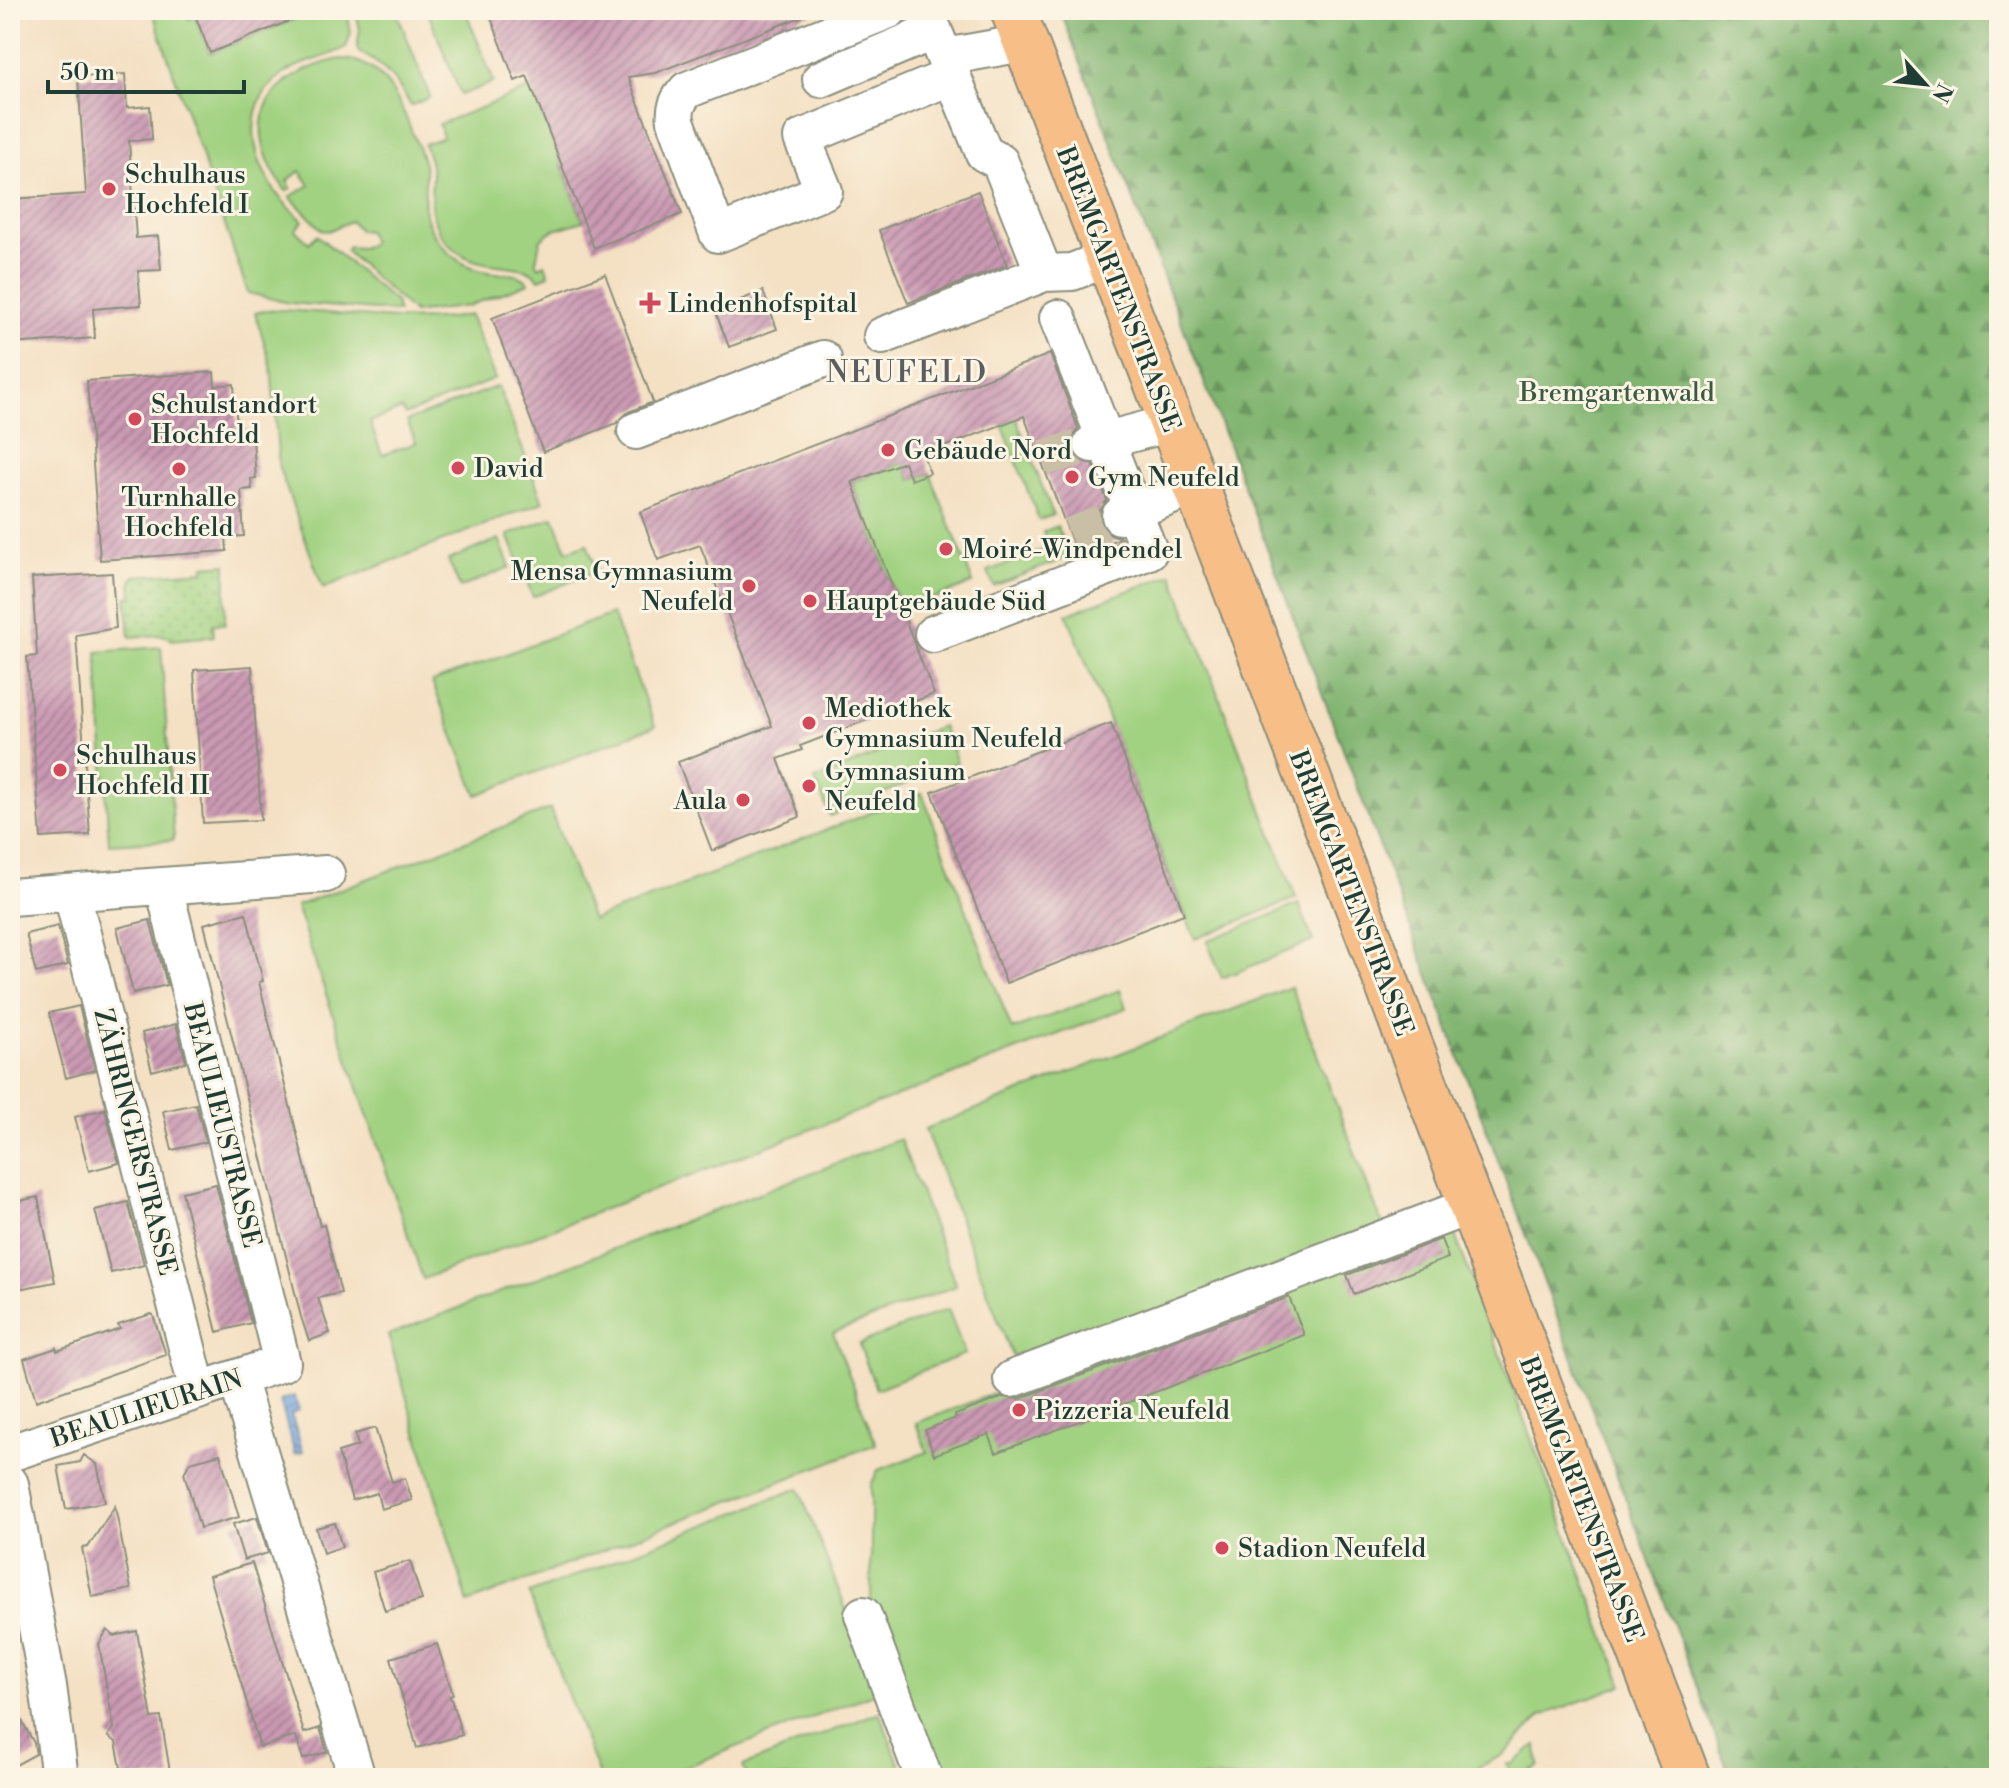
<svg xmlns="http://www.w3.org/2000/svg" width="2009" height="1788" viewBox="0 0 2009 1788" font-family="'Libre Bodoni',serif">
<style>
.green{fill:#a1d281;stroke:#60885a;stroke-width:2}
.forest{fill:url(#forest-firs);stroke:#507852;stroke-width:2}
.park{fill:url(#park-dots);stroke:#60885a;stroke-width:2}
.water{fill:url(#water-waves);stroke:#4a718a;stroke-width:2}
.building{fill:url(#building-hatch)}
.lines{fill:none;stroke-linecap:round;stroke-linejoin:round}
.minor-tunnel{stroke:#c9bfa6;stroke-width:36;stroke-dasharray:36 18;stroke-linecap:butt}
.minor-casing{stroke:#8a8e7c;stroke-width:40}
.major-casing{stroke:#8a8e7c;stroke-width:48}
.minor{stroke:#fff;stroke-width:36}
.major{stroke:#f7be88;stroke-width:44}
.poi-dot{fill:#d1495b;stroke:#fcf5e5;stroke-width:3}
.labels{text-anchor:middle;stroke-width:6;stroke-linejoin:round;paint-order:stroke}
.poi-label{font-size:26px;fill:#1f3d34;stroke:#fcf5e5;text-anchor:start}
.street-label{font-size:26px;fill:#1f3d34;stroke:#fcf5e5}
.park-label{font-size:26px;fill:#395b43;stroke:#fcf5e5}
.quarter-label{font-size:30px;letter-spacing:2px;fill:#5b5d60;stroke:#fcf5e5}
</style>
<defs>
<pattern id="forest-firs" width="22" height="20" patternUnits="userSpaceOnUse" patternTransform="scale(2)"><rect width="22" height="20" fill="#80b46f"/><path d="M5 1l3.5 6h-7zM16 11l3.5 6h-7z" fill="#68945c"/></pattern>
<pattern id="park-dots" width="8" height="8" patternUnits="userSpaceOnUse" patternTransform="scale(2)"><rect width="8" height="8" fill="#a1d281"/><path d="M2 2h.1M6 6h.1" fill="none" stroke="#8ab570" stroke-width="1.8" stroke-linecap="round"/></pattern>
<pattern id="water-waves" width="16" height="10" patternUnits="userSpaceOnUse" patternTransform="scale(2)"><rect width="16" height="10" fill="#75a5df"/><path d="M0 5q4-4 8 0t8 0" fill="none" stroke="#5f88b6"/></pattern>
<pattern id="building-hatch" width="6" height="6" patternUnits="userSpaceOnUse" patternTransform="scale(2)"><rect width="6" height="6" fill="#ca99b3"/><path d="M-1 1l2-2M0 6l6-6M5 7l2-2" fill="none" stroke="#a37e92"/></pattern>
</defs>
<rect width="100%" height="100%" fill="#fcf5e5"/>
<filter id="ink" filterUnits="userSpaceOnUse"><feTurbulence type="fractalNoise" baseFrequency=".0125" numOctaves="2"/><feDisplacementMap in="SourceGraphic" scale="16" xChannelSelector="R" yChannelSelector="G"/><feConvolveMatrix kernelMatrix="1 2 1 2 8 2 1 2 1" color-interpolation-filters="sRGB"/></filter>
<filter id="wash" filterUnits="userSpaceOnUse"><feTurbulence type="fractalNoise" baseFrequency=".006" numOctaves="4" result="noise"/><feDisplacementMap in="SourceGraphic" scale="32" xChannelSelector="R" yChannelSelector="G"/><feGaussianBlur stdDeviation="1.8" result="paint"/><feColorMatrix in="noise" values="0 0 0 0 0 0 0 0 0 0 0 0 0 0 0 0 0 1.4 0 .05"/><feComposite in="paint" operator="in"/></filter>
<g filter="url(#wash)">
<rect width="100%" height="100%" fill="#f4e0c3"/>
<path class="green" d="M152,10h34l3,9 6,-2 15,36 108,-43h29l4,23 -5,14c-19,12 -44,13 -63,27 -44,31 -32,88 -2,125 7,8 15,15 22,22l-8,9 14,13 8,-8 78,67 3,10 -109,-9 -41,-10z
M355,10h41l34,87 -19,9c-13,-24 -27,-42 -52,-54l-2,-4 3,-19z
M427,10h38l29,72 -33,13z
M342,59c41,1 59,44 71,76 5,11 10,23 12,35 1,20 -4,36 4,55 12,27 37,46 66,48 14,2 24,-1 34,10l-61,23 -54,7 -68,-62 2,-4 13,1 11,-5 -4,-12 -9,-1 -8,-9 -23,10 -6,-1 -32,-33 20,-12 -10,-14 -13,10 4,7 -5,3c-33,-45 -38,-94 20,-121 11,-5 24,-9 36,-11z
M532,88l51,133 -32,10 -11,9 -4,22 3,5 6,-3 4,11 -10,4c-17,-25 -72,3 -101,-50 -10,-19 -6,-35 -6,-55 0,-10 -4,-20 -8,-30l19,-7 -4,-13z
M267,310c71,-1 131,18 203,5l25,64 -90,36 -3,-6 -32,13 12,33 34,-12 -9,-22 91,-35 45,116 -220,86 -44,-120 -8,-103 -16,-52z
M1016,418l37,97 -14,5 -37,-96z
M904,462l7,18 19,-7 43,110 -71,28 -50,-129z
M554,517l13,34 20,-7 10,27 -64,26 -25,-62z
M1057,526l12,31 -75,29 -6,-15 61,-23 -6,-16z
M499,539l11,28 -50,21 -12,-28z
M1172,574l124,324 -101,41 -128,-325z
M612,614l43,112 -178,69 -45,-113z
M161,647l13,193 -65,4 -12,-192z
M942,726l15,36 -127,54 -15,-36z
M922,793l90,237 108,-40 6,18 -703,271 -127,-373 254,-97 42,111z
M1299,904l14,37 -91,37 -15,-37z
M1291,987l92,239 -366,143 -92,-240z
M900,1139l56,147 -123,47 43,111 -408,159 -80,-268z
M1450,1221l173,464 -82,31 -38,39 -46,23h-533l-53,-166v-127l7,-15 49,-18 -11,-29z
M948,1309l17,45 -89,35 -17,-45z
M799,1488l79,204 -221,86h-57l-71,-184z
M879,1712l26,66h-157l-5,-12z
M1537,1745l2,21 -22,12h-6l-4,-14h5z"/>
<path class="forest" d="M1060,10h939v1768h-268l-514,-1363z"/>
<path class="park" d="M226,564l-1,60h-12l1,12 -44,4v-3l-9,-2 -31,2 -4,-40h6l-1,-16 4,-5 69,-5v-5z"/>
<path class="water" d="M294,1396l5,15 -8,3 12,38 -8,2 -15,-53z"/>
<g id="blocks">
<path class="building" d="M193,10h121v1l-104,42z
M488,10h103l3,8 22,-8 198,2 -159,61 -27,4 54,137 -88,34 -67,-172 -12,5z
M125,74l2,34 23,-2 2,33 -23,2 7,97 22,-2 3,34 -23,1 3,34 -48,4 2,29 -85,6v-145l76,-5 -8,-117z
M978,191l29,74 -99,38 -29,-73z
M605,274l48,128 -25,10 -11,11 -74,29 -51,-134z
M763,291l14,38 -48,18 -14,-37z
M1050,354l28,74 -6,10v12l6,9 15,5 14,36 -8,12 2,12 7,9 13,5 -44,16 -53,-138 -101,39 7,18 -19,7 -7,-18 -52,20 82,212 -134,52 2,4 -24,9 22,58 -88,34 -34,-89 94,-36 -72,-181 -42,15 -18,-48z
M214,372l1,14 19,-2 3,46 10,-1 1,11h5l3,38 -5,1 1,10 -11,1 3,46 -18,1 1,14 -127,9 -13,-179z
M112,573l4,55 -40,7 14,200 -49,3 -14,-181 10,-1 -5,-78z
M252,666l9,154 -58,3 -9,-153z
M1111,723l73,191 -178,69 -74,-191z
M246,913l17,68 -4,1 61,244 4,-1 17,68 -23,5 12,35 -21,8 -8,-24 -97,-393z
M150,920l17,65 -34,8 -16,-65z
M58,926l10,39 -32,8 -10,-39z
M79,1006l16,64 -29,8 -17,-65z
M176,1024l10,38 -34,9 -10,-38z
M196,1104l10,38 -34,8 -9,-39z
M105,1109l14,54 -30,8 -14,-54z
M216,1184l35,139 -34,9 -35,-140z
M38,1197l17,85 -42,8 -3,-15v-72z
M128,1202l16,63 -33,8 -16,-63z
M1441,1239l7,19 -94,36 -7,-19z
M1289,1297l15,38 -308,118 -7,-19 -55,21 -9,-25 31,-12 -1,-3 48,-18 16,2z
M151,1314l2,1 13,40 -130,46 -12,-42 32,-11 1,3 32,-11 31,-11 -2,-4z
M375,1428l17,54 13,-4 7,22 -31,9 -4,-16 -25,7 -14,-48 20,-6 -3,-12z
M220,1454l19,63 -39,11 -16,-55 6,-11z
M84,1455l13,9 8,38 -39,7 -8,-43 22,-4z
M115,1506l16,83 -39,8 -10,-49 6,-1z
M257,1517l11,36 -24,7 -11,-36z
M335,1523l7,24 -19,6 -7,-25z
M410,1561l12,39 -37,11 -12,-39z
M252,1563l52,170 16,-5 7,24 -24,7 -7,-23 -36,11 -51,-171z
M107,1630l7,6 23,-5 15,87 9,-1 10,61h-48l-7,-36 -8,-6 6,-8 -15,-84z
M437,1644l16,50 -3,2 12,39 -45,13 -26,-90z
M10,1699l24,44 2,11 -26,14z"/>
</g>
</g>
<g filter="url(#ink)">
<use href="#blocks" fill-opacity="0" stroke="#8a8e7c" stroke-width="2"/>
<g class="lines">
<path class="minor-tunnel" d="M1043,458l49,-14
M1070,536l50,-20"/>
<defs>
<path id="minor" d="M889,10l-202,80c-9,10 -13,18 -11,31l42,113 106,-43 -22,-53 150,-62
M925,10l59,143 16,9 44,111
M945,57l79,-14
M821,79l113,-48
M882,336l162,-63 28,-1 36,-14
M636,431l187,-72
M1092,444l79,-21
M1120,516l75,-29
M933,634l216,-83 -91,-233
M72,894l126,497
M10,897l316,-23
M237,1378l120,400
M1012,1379l458,-173
M10,1453l272,-90 -118,-476
M10,1484l38,202 12,92
M863,1615l61,163"/>
<path id="major" d="M1013,10l361,939 314,829"/>
</defs>
<use href="#minor" class="minor-casing"/>
<use href="#major" class="major-casing"/>
<use href="#minor" class="minor"/>
<use href="#major" class="major"/>
</g>
</g>
<g class="poi-dot">
<circle cx="109" cy="189" r="8"/>
<path d="M646 291h8v8h8v8h-8v8h-8v-8h-8v-8h8z"/>
<circle cx="135" cy="419" r="8"/>
<circle cx="888" cy="450" r="8"/>
<circle cx="458" cy="468" r="8"/>
<circle cx="179" cy="469" r="8"/>
<circle cx="1072" cy="477" r="8"/>
<circle cx="946" cy="549" r="8"/>
<circle cx="749" cy="586" r="8"/>
<circle cx="810" cy="601" r="8"/>
<circle cx="809" cy="723" r="8"/>
<circle cx="60" cy="770" r="8"/>
<circle cx="809" cy="786" r="8"/>
<circle cx="743" cy="800" r="8"/>
<circle cx="1019" cy="1410" r="8"/>
<circle cx="1222" cy="1548" r="8"/>
</g>
<g class="labels">
<g class="poi-label">
<text x="125" y="183">Schulhaus<tspan x="125" dy="30">Hochfeld I</tspan></text>
<text x="668" y="312">Lindenhofspital</text>
<text x="151" y="413">Schulstandort<tspan x="151" dy="30">Hochfeld</tspan></text>
<text x="904" y="459">Gebäude Nord</text>
<text x="474" y="477">David</text>
<text x="1088" y="486">Gym Neufeld</text>
<text x="179" y="506" text-anchor="middle">Turnhalle<tspan x="179" dy="30">Hochfeld</tspan></text>
<text x="962" y="558">Moiré-Windpendel</text>
<text x="733" y="580" text-anchor="end">Mensa Gymnasium<tspan x="733" dy="30">Neufeld</tspan></text>
<text x="826" y="610">Hauptgebäude Süd</text>
<text x="825" y="717">Mediothek<tspan x="825" dy="30">Gymnasium Neufeld</tspan></text>
<text x="76" y="764">Schulhaus<tspan x="76" dy="30">Hochfeld II</tspan></text>
<text x="825" y="780">Gymnasium<tspan x="825" dy="30">Neufeld</tspan></text>
<text x="727" y="809" text-anchor="end">Aula</text>
<text x="1035" y="1419">Pizzeria Neufeld</text>
<text x="1238" y="1557">Stadion Neufeld</text>
</g>
<g class="street-label">
<text transform="translate(1119 289) rotate(69)" y="9">BREMGARTENSTRASSE</text>
<text transform="translate(1352 893) rotate(69)" y="9">BREMGARTENSTRASSE</text>
<text transform="translate(223 1125) rotate(76)" y="9">BEAULIEUSTRASSE</text>
<text transform="translate(136 1142) rotate(76)" y="9">ZÄHRINGERSTRASSE</text>
<text transform="translate(146 1408) rotate(-18)" y="9">BEAULIEURAIN</text>
<text transform="translate(1582 1499) rotate(69)" y="9">BREMGARTENSTRASSE</text>
</g>
<g class="park-label">
<text x="1617" y="401">Bremgartenwald</text>
</g>
<g class="quarter-label">
<text x="907" y="382">NEUFELD</text>
</g>
</g>
<rect width="2009" height="1788" fill="none" stroke="#fcf5e5" stroke-width="40"/>
<g transform="translate(1925 84) rotate(117)" stroke="#fcf5e5" stroke-width="6" paint-order="stroke">
<path d="M0-6L14 30L0 20L-14 30Z" fill="#1f3d34"/>
<text y="-12" font-size="22" font-weight="bold" text-anchor="middle" fill="#1f3d34">N</text>
</g>
<path d="M48 80v12h196v-12" fill="none" stroke="#1f3d34" stroke-width="4"/>
<text x="60" y="80" font-size="24" fill="#1f3d34" stroke="#fcf5e5" stroke-width="6" paint-order="stroke">50 m</text>
</svg>
